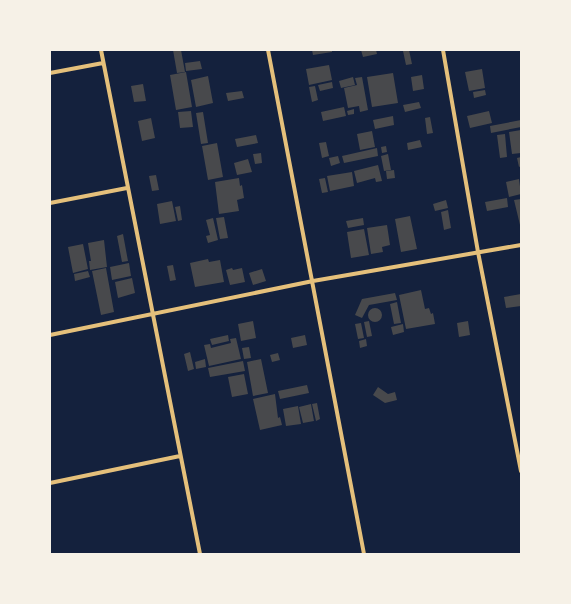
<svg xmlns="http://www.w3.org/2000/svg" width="571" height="604" viewBox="0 0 571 604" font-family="'PT Sans Narrow',sans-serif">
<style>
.building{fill:#48494c}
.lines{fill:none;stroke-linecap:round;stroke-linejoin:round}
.minor{stroke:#e5c07b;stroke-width:4}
</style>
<rect width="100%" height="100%" fill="#14213d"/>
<path class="building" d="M173,50h8l4,22 -8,1z
M312,50h20v2l-19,3z
M361,50h15l1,4 -14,3z
M409,50l3,14 -6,1 -3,-14z
M200,61l2,8 -16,2 -1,-8z
M329,65l3,15 -23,5 -3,-16z
M482,69l3,19 -16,3 -4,-19z
M186,72l6,35 -16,3 -6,-35z
M393,73l5,30 -26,4 -5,-30z
M422,75l2,14 -11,2 -2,-14z
M208,76l5,27 -17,4 -5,-27z
M353,77l2,8 -14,3 -2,-7z
M362,77l6,33 -8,2 -1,-6 -11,2 -4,-20 13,-3 -2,-7z
M332,82l1,6 -13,3 -2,-6z
M143,84l3,17 -12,1 -3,-16z
M315,86l3,14 -6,2 -3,-15z
M485,90l1,5 -12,3 -1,-6z
M242,91l2,7 -16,3 -2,-8z
M419,102l2,6 -16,4 -2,-7z
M344,107l2,9 -23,5 -2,-9z
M354,109v5l-6,1 -1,-4z
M191,111l2,16 -13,1 -2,-16z
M489,111l3,12 -22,5 -3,-12z
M203,112l5,31 -7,1 -5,-31z
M393,116l1,9 -19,4 -2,-9z
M430,117l3,16 -6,1 -2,-16z
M151,118l4,20 -13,3 -4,-20z
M521,120v7l-30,6 -1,-7z
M521,130v23l-9,1 -3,-22z
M372,131l3,16 -15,3 -3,-16z
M505,134l2,23 -7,1 -3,-23z
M256,135l2,8 -21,4 -2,-8z
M420,140l2,7 -14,3 -1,-7z
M326,142l3,14 -7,2 -3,-15z
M217,143l6,34 -15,3 -6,-34z
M386,146l1,6 -5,1 -1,-6z
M377,148l1,8 -34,7 -2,-7z
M261,153l1,10 -7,1 -2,-10z
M388,154l3,16 -7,1 -3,-15z
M338,156l2,7 -9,3 -2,-8z
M521,157v9l-2,1 -2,-9z
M248,159l4,13 -15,3 -3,-12z
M378,165l4,16 -6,1 -1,-4 -18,5 -3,-12z
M394,170l1,8 -8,1 -1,-8z
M352,172l2,14 -24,5 -3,-15z
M156,175l3,15 -7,1 -3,-15z
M239,178l1,8 2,-1 2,13 -7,2 2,11 -20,3 -4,-32z
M325,178l3,14 -6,1 -3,-14z
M519,179l2,15 -12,3 -3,-15z
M507,198l1,9 -21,4 -2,-9z
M521,199v25l-1,1 -6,-25z
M446,200l2,8 -13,3 -2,-7z
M172,201l4,20 -16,3 -3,-20z
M180,206l2,14 -4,1 -3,-14z
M448,210l3,18 -7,2 -3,-18z
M410,216l7,33 -16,3 -6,-33z
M224,217l4,21 -8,1 -4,-21z
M213,218l5,22 -10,3 -2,-7 4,-1 -4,-15z
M363,218l1,7 -16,3 -2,-7z
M387,225l3,20 -8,2 1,5 -12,2 -4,-26z
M364,229l5,26 -18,3 -4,-26z
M123,234l5,27 -6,1 -5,-26z
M104,240l3,27 -17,3 -1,-9h2l-3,-18z
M83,244l5,25 -15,4 -5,-26z
M208,259l1,3 11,-2 4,22 -29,5 -5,-24z
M129,263l2,13 -19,4 -2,-13z
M173,265l3,15 -6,1 -3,-15z
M106,268l8,44 -13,3 -9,-44z
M232,268l1,2 9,-2 3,14 -15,3 -4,-15z
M262,269l4,12 -13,4 -4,-12z
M88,271l2,6 -15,4 -1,-7z
M132,278l3,15 -17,5 -3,-16z
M421,290l4,19 4,-1 2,6 2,-1 2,11 -29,5 -7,-34z
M395,293l2,7 -28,5 -7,13 -7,-3 7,-16z
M521,294v12l-15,2 -2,-11z
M397,302l4,21 -7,1 -4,-20z
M368 315a7 7 0 1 1 14 0a7 7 0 1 1-14 0Z
M253,321l3,17 -15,3 -3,-17z
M369,321l3,15 -5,1 -3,-15z
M468,321l2,14 -11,2 -2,-14z
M361,323l3,15 -6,1 -3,-15z
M403,324l1,8 -11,3 -2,-8z
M228,335l1,6 -17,4 -2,-6z
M305,335l2,10 -14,3 -2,-10z
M236,338l5,21 -32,7 -5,-21 6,-1 1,4 20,-5 -1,-4z
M366,339l1,7 -7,2 -1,-7z
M249,347l2,11 -7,1 -2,-11z
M190,352l4,17 -6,2 -4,-17z
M278,353l2,7 -8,2 -2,-7z
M205,359l1,8 -10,2 -1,-7z
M261,359l7,34 -15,3 -6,-34z
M243,361l2,10 -35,6 -2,-9z
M244,374l4,20 -16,3 -4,-20z
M307,385l2,8 -29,6 -2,-8z
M378,387l10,7 7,-2 2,8 -12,3 -12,-8z
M275,394l3,24 2,-1 2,8 -22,5 -7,-31z
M317,403l3,16 -4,2 -4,-17z
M311,404l3,17 -11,2 -4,-16z
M298,406l3,18 -15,2 -3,-17z"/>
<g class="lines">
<path class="minor" d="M101,50l99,504
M268,50l96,504
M443,50l35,202 43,219
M50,73l53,-10
M50,203l77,-15
M50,335l263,-54 208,-36
M50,483l130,-27"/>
</g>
<rect width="571" height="604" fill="none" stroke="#f6f1e7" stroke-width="102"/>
</svg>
